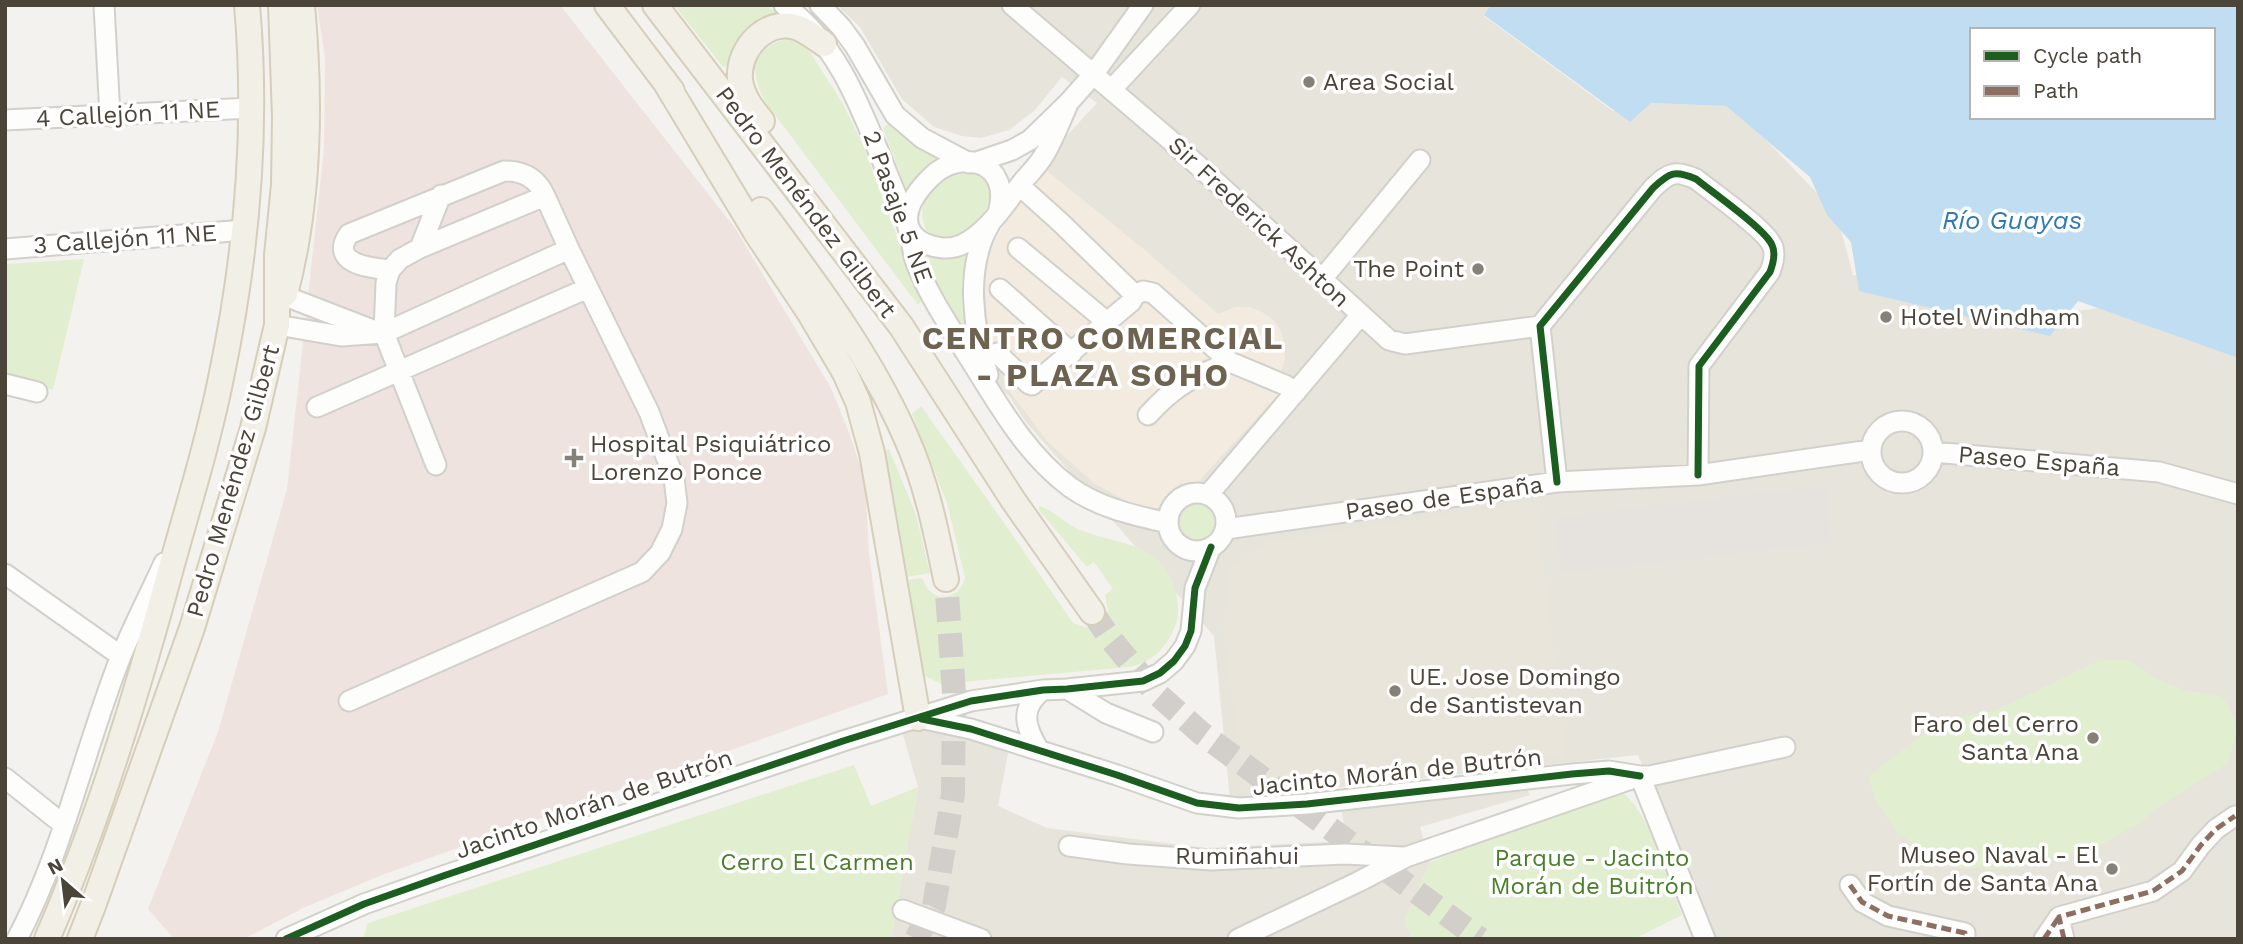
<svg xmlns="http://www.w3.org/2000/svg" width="2243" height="944" viewBox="0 0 2243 944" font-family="'Work Sans',sans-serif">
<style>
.residential{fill:#e7e4dc}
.commercial{fill:#f3ebdf}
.education{fill:#eae5da}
.medical{fill:#eee3df}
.green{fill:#e1eecf}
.parking{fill:#e6e3df}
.water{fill:#c0ddf1;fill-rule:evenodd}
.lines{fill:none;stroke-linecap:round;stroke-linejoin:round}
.major-tunnel{stroke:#d2cfca;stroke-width:24;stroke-dasharray:24 12;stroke-linecap:butt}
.minor-casing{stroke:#d2d0cb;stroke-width:23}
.major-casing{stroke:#d6cebb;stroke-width:28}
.minor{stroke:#fdfdfc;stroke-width:19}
.major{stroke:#f2efe6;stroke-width:24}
.quiet{stroke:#8d6e63;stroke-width:5;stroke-dasharray:10 5;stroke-linecap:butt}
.cycleway-casing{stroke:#fff;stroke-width:11}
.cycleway{stroke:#1b5e20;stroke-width:7}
.poi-dot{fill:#868178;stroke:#fff;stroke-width:2.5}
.labels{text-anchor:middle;stroke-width:7;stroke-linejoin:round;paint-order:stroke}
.poi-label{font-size:24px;fill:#4b4439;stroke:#fff;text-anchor:start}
.street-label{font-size:24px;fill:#4b4439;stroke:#fff}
.park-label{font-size:24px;fill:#4a7f2a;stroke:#fff}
.water-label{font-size:26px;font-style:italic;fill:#2e7ab2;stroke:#fff}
.district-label{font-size:32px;font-weight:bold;letter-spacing:2px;fill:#6e6250;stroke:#fff}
</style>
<rect width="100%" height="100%" fill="#f4f2ee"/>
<path class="residential" d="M837,5h654l-7,11 129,95 38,-8 75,3 41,35 50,52 24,37 12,45 216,37 30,-4 139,50v581h-524l-76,-184 -408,44 -16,-163 -189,-215 -15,-24 -20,-17 -8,-99 33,-67 5,-28 77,-83 -35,-26 -28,34 -25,19 -28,8 -19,-2 -28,-9 -32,-28 -42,-72z
M935,727l74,21 -11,58 49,22 159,20 140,-7 -5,-35 183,-23 6,12 -110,32 10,35 -25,58 7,19h-521l27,-152 -16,-56z"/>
<path class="commercial" d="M1045,169l101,82 72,63 17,-7h14l13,5 11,8 8,11 4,14v15l-4,10 11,9 -95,104h-16l-12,9 -16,23 -58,-31 -47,-42 -41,-54 -16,-41 -7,-60v-23l22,-44z"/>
<path class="education" d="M1536,501l29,255 -320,33 -22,-163 7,-57 36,-27z"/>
<path class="medical" d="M317,5h243l175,223 96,160 19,47 15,47 4,72 19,140 -506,181 -79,33 -59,31h-70l-26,-30 70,-177 69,-243 37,-340 1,-91z"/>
<path class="green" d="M674,5h91l15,9 -1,3c-26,2 -38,10 -47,36 -3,7 -2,10 -8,15z
M788,39l13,4 9,9 33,52 21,43 52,142 6,12 -4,4 -152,-202c-17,-30 -16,-56 22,-64z
M888,124l25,20 27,14v5l-28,25 -6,1 -23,-61z
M967,173c48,5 11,61 -14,67 -2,0 -10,-1 -11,-1 -25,-3 -24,-37 -9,-51 9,-10 21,-13 34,-15z
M971,249v92l-4,1 -29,-46 -16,-43 3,-3c19,11 27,9 46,-1z
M84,259l-31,131 -48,-14v-105l2,-7z
M921,406l93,131 59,86 15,5 12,-3 8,-15 -3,-15 8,-6 -19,-27 -7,5 -48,-57v-4c10,1 28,19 41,24 39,15 81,12 95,59 4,15 5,28 -2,42 -8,18 -24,33 -44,36l-187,17 -17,-8 -3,-6 -16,-90 16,-2c2,3 3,8 6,11 13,15 33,6 37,-11l-18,-75 -35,-89z
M889,449l27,66 14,58 -24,4 -23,-125z
M1181 522a17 17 0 1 1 34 0a17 17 0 1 1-34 0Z
M2100,660h29l28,19 27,11 38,7c21,29 15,35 5,67l-63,39 -23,19 -39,22 -84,24 -21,1 -38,-1 -30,-12 -31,-23 -24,-35 -5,-22 57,-44 32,-15 36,-6z
M854,765l17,41 47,-19 -27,152h-528l5,-16z
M1618,789c33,22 49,89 64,126l-48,24h-222l-7,-19 25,-58z"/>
<path class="parking" d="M1825,486l7,57 -271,31 -7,-57z"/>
<path class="water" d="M1491,5h747v353l-160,-57 -28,35 -191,-45 -8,-49 -24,-27 -17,-38 -84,-71 -75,-3 -21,19 -146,-107zM1972,30h241v87h-241z"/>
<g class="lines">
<path class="major-tunnel" d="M1092,612l20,29 43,51 46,41 279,206
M916,939l18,-33 19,-112 1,-101 -8,-114"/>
<defs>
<path id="minor" d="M104,5l6,111
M784,5c52,37 75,98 98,155 8,21 18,42 25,64 4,12 5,24 8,36 12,33 33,64 51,93 30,47 58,100 104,134 29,21 63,28 98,36
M820,5l21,22 14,19 40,69 27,23 47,25
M1012,5l157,134 220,201 16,4 135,-18
M1112,89l78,-84
M5,120l246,-12
M974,163l38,-13 18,-10 39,-38 24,-27 50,-70
M998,213c15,-52 -38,-66 -68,-35 -9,9 -20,22 -22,36 -5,28 32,40 53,31 27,-12 45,-43 63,-65 7,-8 15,-16 20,-25 10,-16 17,-36 25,-53
M420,248l21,-53
M1018,248l89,74
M5,249l240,-19
M390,270c-19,-2 -62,-6 -41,-36l155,-63c20,0 33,7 41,25
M1323,278l97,-118
M1000,289l72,64
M1135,295l8,-4 10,2 77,69 55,23 11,7
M285,296l88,34
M277,325l64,11 43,-3 185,-84
M997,353l32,31 3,1 99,-83 4,-7 -75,-73 -40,-36
M988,375c-15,-45 -24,-107 2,-151
M5,384l32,8
M317,407l271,-119
M1148,415c27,-30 45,-38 82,-53
M1871 452a31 31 0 1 1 62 0a31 31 0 1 1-62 0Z
M1933,452l226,20 79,22
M1557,482l-17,-156 113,-138c17,-16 22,-18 43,-9 16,13 69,50 76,66 4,8 1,19 -2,27l-71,94 -1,109
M1168 522a29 29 0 1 1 58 0a29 29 0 1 1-58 0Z
M1208,495l152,-179
M1226,529l331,-47 141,-7 173,-25
M5,574l116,82
M1067,689l39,24 47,19
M349,701l293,-129 18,-19 12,-24 5,-26 -3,-25 -25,-66 -80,-163 -24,-53 -125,52 -20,11 -10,11 -4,13 -2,50 52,132
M920,718l51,11 146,46 80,28 42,5 68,-4 265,-30 37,-3 31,5
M1039,750c-14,-23 -20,-42 4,-60
M1640,776l65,163
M5,778l59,47
M1069,846l59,8 83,6 134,-6 58,3
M1850,885l12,17 26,14 77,17v6
M903,910l78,29
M17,939c47,-89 67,-190 104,-283 13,-32 29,-62 43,-93
M286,939l78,-35 79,-28 400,-135 128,-40 72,-11 24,-1 76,-8 17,-8 14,-12 11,-15 6,-15 4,-43 16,-41
M1238,939l120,-57 48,-25 234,-81h10l135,-29
M2044,939l15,-22
M2064,939l-5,-22 94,-26 29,-20 19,-26 15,-16 19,-13"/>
<path id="major" d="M607,5l65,86
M655,5l246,321 112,174 79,112
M664,80l93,154 52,78 36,61 13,29 14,51 46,265
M762,121c-11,-13 -24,-30 -22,-49 2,-29 31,-56 61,-43 8,4 16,10 23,15
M761,210c53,71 108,144 144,225 21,46 31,95 41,144
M285,294c25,-94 26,-192 17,-289
M47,939c52,-120 90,-246 124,-371 18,-65 38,-129 51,-195 25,-121 36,-244 25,-368
M80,939l13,-33 99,-278 61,-200 24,-103v-70l7,-70 1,-68 -4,-112"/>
</defs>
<use href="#minor" class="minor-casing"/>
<use href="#major" class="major-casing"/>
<use href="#minor" class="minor"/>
<use href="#major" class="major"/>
<path class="quiet" d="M1850,885l12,17 26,14 77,17v6
M2044,939l15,-22
M2064,939l-5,-22 94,-26 29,-20 19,-26 15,-16 19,-13"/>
<defs>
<path id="cycleway" d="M1557,482l-17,-156 113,-138c17,-16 22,-18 43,-9 16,13 69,50 76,66 4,8 1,19 -2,27l-71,94 -1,109
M922,719l49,10 146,46 80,28 42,5 68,-4 265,-30 37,-3 31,5
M286,939l78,-35 79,-28 400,-135 128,-40 72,-11 24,-1 76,-8 17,-8 14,-12 11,-15 6,-15 4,-43 16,-41"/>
</defs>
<use href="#cycleway" class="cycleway-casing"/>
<use href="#cycleway" class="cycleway"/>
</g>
<g class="poi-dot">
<circle cx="1309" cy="82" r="7"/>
<circle cx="1478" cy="269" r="7"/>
<circle cx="1886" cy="317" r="7"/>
<path d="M570.5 447.5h7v7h7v7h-7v7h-7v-7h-7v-7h7z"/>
<circle cx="1395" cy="691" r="7"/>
<circle cx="2093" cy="738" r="7"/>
<circle cx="2112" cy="869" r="7"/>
</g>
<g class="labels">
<g class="poi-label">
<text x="1323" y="90">Area Social</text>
<text x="1464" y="277" text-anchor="end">The Point</text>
<text x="1900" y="325">Hotel Windham</text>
<text x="590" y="452">Hospital Psiquiátrico<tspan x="590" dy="28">Lorenzo Ponce</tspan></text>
<text x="1409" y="685">UE. Jose Domingo<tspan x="1409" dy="28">de Santistevan</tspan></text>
<text x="2079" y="732" text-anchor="end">Faro del Cerro<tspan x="2079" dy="28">Santa Ana</tspan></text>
<text x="2098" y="863" text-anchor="end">Museo Naval - El<tspan x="2098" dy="28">Fortín de Santa Ana</tspan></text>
</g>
<g class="street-label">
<text transform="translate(128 114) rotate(-3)" y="8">4 Callejón 11 NE</text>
<text transform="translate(806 202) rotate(53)" y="8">Pedro Menéndez Gilbert</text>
<text transform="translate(898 207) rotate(70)" y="8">2 Pasaje 5 NE</text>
<text transform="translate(1259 222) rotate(43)" y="8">Sir Frederick Ashton</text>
<text transform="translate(125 239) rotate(-4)" y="8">3 Callejón 11 NE</text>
<text transform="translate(2039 461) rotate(5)" y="8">Paseo España</text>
<text transform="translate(233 481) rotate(-74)" y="8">Pedro Menéndez Gilbert</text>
<text transform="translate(1444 498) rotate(-8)" y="8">Paseo de España</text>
<text transform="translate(1397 772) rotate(-6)" y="8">Jacinto Morán de Butrón</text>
<text transform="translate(594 804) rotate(-19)" y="8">Jacinto Morán de Butrón</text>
<text x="1237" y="864">Rumiñahui</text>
</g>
<g class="park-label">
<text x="1592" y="866">Parque - Jacinto<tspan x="1592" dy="28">Morán de Buitrón</tspan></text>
<text x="817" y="870">Cerro El Carmen</text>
</g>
<g class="water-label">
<text x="2012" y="229">Río Guayas</text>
</g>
<g class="district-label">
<text x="1103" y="349">CENTRO COMERCIAL<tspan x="1103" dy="37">- PLAZA SOHO</tspan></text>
</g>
</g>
<rect width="2243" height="944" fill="none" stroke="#4b4439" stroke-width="14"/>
<rect x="1970" y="28" width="245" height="91" fill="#ffffff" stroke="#b7b4b0" stroke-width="2"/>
<rect x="1984" y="51" width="35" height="10" fill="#1b5e20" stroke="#b7b4b0" stroke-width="2"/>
<text x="2033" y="63" font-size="21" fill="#4b4439">Cycle path</text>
<rect x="1984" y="86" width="35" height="10" fill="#8d6e63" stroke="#b7b4b0" stroke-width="2"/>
<text x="2033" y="98" font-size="21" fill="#4b4439">Path</text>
<g transform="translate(63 881) rotate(332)" stroke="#ffffff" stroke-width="5" paint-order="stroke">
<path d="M0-5L12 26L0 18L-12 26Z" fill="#4b4439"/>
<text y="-10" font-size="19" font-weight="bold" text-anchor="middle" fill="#4b4439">N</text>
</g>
</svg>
